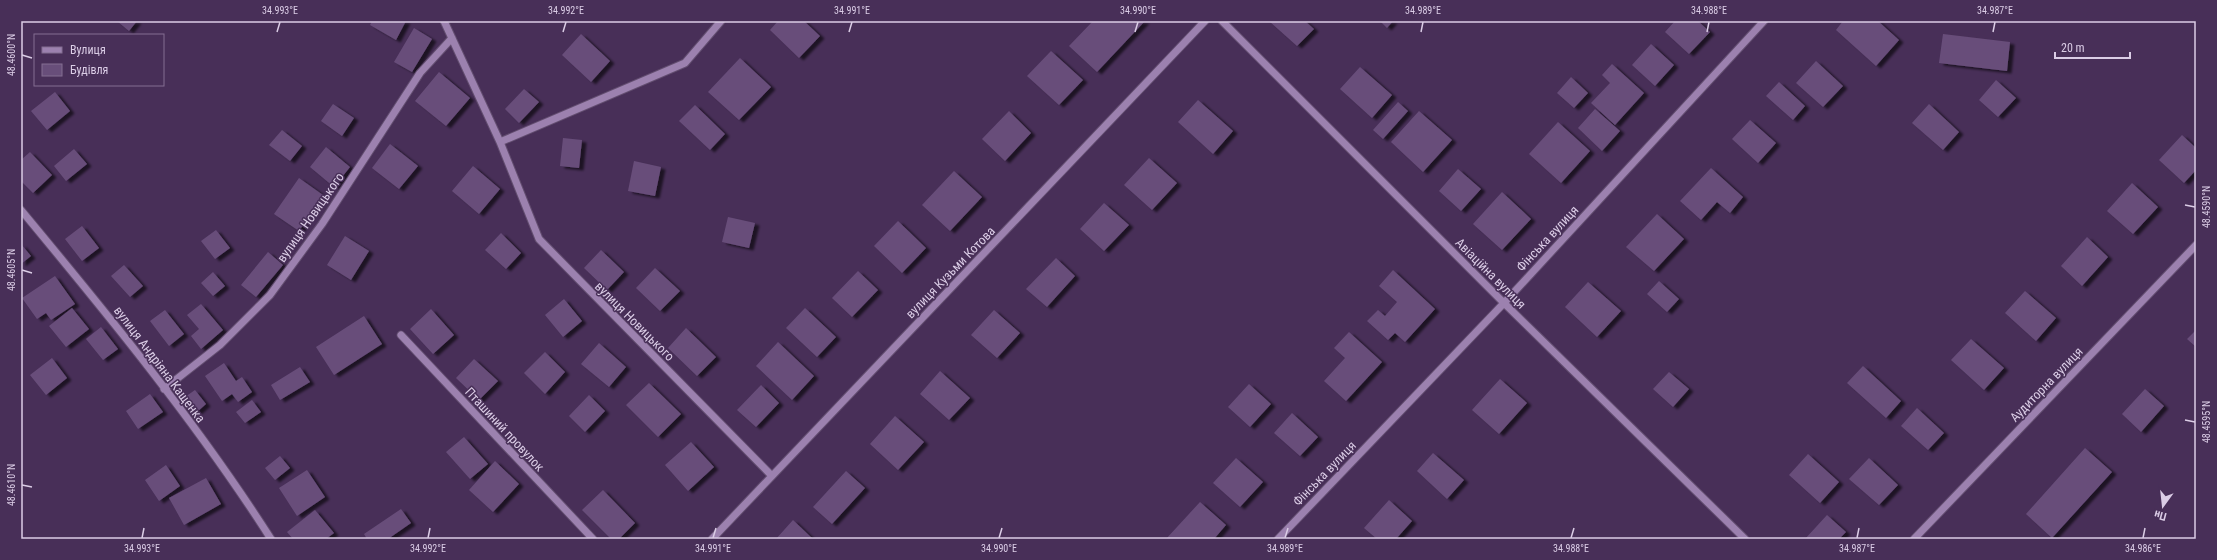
<svg xmlns="http://www.w3.org/2000/svg" width="2217" height="560" viewBox="0 0 2217 560" font-family="'Roboto Condensed',sans-serif">
<style>
.building{fill:#684e7a;filter:url(#shadow)}
.lines{fill:none;stroke-linecap:round;stroke-linejoin:round}
.minor-casing{stroke:#624d6f;stroke-width:9}
.minor{stroke:#9c81af;stroke-width:7}
.ticks{fill:none;stroke:#dbcde6;stroke-width:1.5}
.labels{text-anchor:middle;stroke-width:3;stroke-linejoin:round;paint-order:stroke}
.street-label{font-size:13px;fill:#dbcde6;stroke:#482f58}
.neatline{fill:none;stroke:#dbcde6;stroke-width:1.5}
.ticks-label{font-size:10px;text-anchor:middle;fill:#dbcde6}
</style>
<defs>
<filter id="shadow"><feDropShadow dx="4.5" dy="2.5" stdDeviation="1" flood-color="#0009"/></filter>
</defs>
<rect width="100%" height="100%" fill="#482f58"/>
<path class="building" d="M117,21h20l-8,10z
M372,21h34l-10,19 -26,-15z
M778,21h26l16,15 -21,22 -29,-28z
M1093,21h52l-48,51 -28,-26z
M1269,21h36l9,8 -17,17z
M1380,21h13l-6,7z
M1675,21h23l12,11 -21,22 -24,-22z
M1843,21h35l21,19 -23,26 -40,-36z
M414,28l18,11 -20,33 -18,-10z
M581,34l29,27 -19,21 -29,-27z
M1943,34l67,8 -3,29 -68,-8z
M1651,44l23,21 -19,21 -23,-21z
M1051,51l32,29 -24,25 -32,-29z
M740,58l31,29 -32,33 -31,-28z
M1816,61l27,25 -20,21 -27,-24z
M1612,64l32,29 -29,32 -24,-22 19,-20 -8,-8z
M1360,67l32,28 -20,23 -32,-29z
M439,72l31,26 -24,28 -31,-25z
M1571,77l17,16 -14,15 -17,-15z
M1996,80l20,18 -18,19 -19,-17z
M1779,82l26,24 -12,14 -27,-24z
M524,89l15,13 -20,21 -14,-14z
M55,92l15,19 -23,19 -16,-19z
M1198,100l35,31 -20,23 -35,-32z
M1398,102l10,9 -25,28 -10,-9z
M333,104l21,14 -12,18 -21,-15z
M1929,104l30,28 -16,18 -31,-27z
M695,105l30,29 -15,16 -31,-29z
M1595,109l25,22 -18,20 -24,-23z
M1009,111l22,22 -26,28 -23,-22z
M1419,111l33,29 -29,32 -32,-30z
M1750,120l26,23 -18,20 -26,-24z
M1558,122l32,29 -29,32 -32,-29z
M282,130l20,16 -12,15 -21,-16z
M2182,135l14,13v22l-12,13 -25,-23z
M563,138l19,2 -3,28 -19,-2z
M390,144l28,22 -19,23 -27,-21z
M326,147l24,20 -16,20 -24,-20z
M74,149l13,15 -21,17 -12,-15z
M30,152l22,23 -19,18 -12,-12v-21z
M1149,158l28,25 -25,27 -28,-25z
M634,161l27,6 -6,29 -27,-5z
M473,166l27,23 -21,25 -27,-23z
M1711,168l32,29 -13,16 -13,-11 -16,18 -21,-19z
M1458,169l23,20 -20,22 -22,-20z
M954,171l28,26 -32,34 -28,-26z
M299,178l24,17 -24,36 -25,-17z
M2132,183l26,24 -25,27 -26,-23z
M1502,192l29,27 -29,31 -29,-26z
M1104,203l25,22 -25,26 -24,-22z
M1657,214l27,25 -30,32 -28,-24z
M728,217l27,6 -6,25 -27,-6z
M898,221l28,27 -24,25 -28,-27z
M82,226l17,22 -17,13 -17,-22z
M216,230l14,18 -15,11 -14,-18z
M501,233l20,20 -15,16 -21,-19z
M345,236l24,15 -18,29 -24,-15z
M2087,237l21,20 -26,29 -21,-20z
M21,244l10,12 -10,8z
M601,250l23,22 -17,18 -23,-22z
M268,252l15,13 -27,32 -15,-12z
M1056,258l19,18 -28,31 -21,-18z
M124,265l19,21 -13,11 -19,-21z
M655,268l25,23 -20,20 -24,-23z
M1393,270l42,39 -30,33 -10,-9 -7,7 -21,-19 11,-11 7,6 12,-14 -18,-16z
M858,271l20,19 -26,27 -20,-19z
M213,272l12,14 -12,10 -12,-13z
M55,276l20,28 -24,16 -5,-7 -9,6 -15,-21z
M1659,281l20,18 -12,13 -20,-18z
M1588,282l33,29 -24,26 -32,-30z
M2025,291l31,27 -20,23 -31,-28z
M564,299l18,22 -19,16 -18,-22z
M201,304l22,26 -22,19 -10,-13 8,-7 -12,-14z
M72,308l17,21 -23,18 -17,-21z
M805,308l31,29 -19,20 -31,-29z
M431,309l23,26 -21,19 -23,-25z
M165,310l19,24 -15,12 -19,-25z
M994,310l26,23 -23,25 -26,-23z
M364,316l18,28 -48,31 -18,-28z
M101,327l17,22 -15,11 -17,-21z
M686,328l30,29 -19,19 -29,-28z
M2196,330v17l-9,-8z
M1349,332l33,30 -36,39 -22,-20 21,-23 -11,-10z
M1971,339l33,29 -20,22 -33,-30z
M778,342l36,34 -22,24 -36,-34z
M599,343l27,24 -17,20 -28,-23z
M545,352l20,20 -20,22 -21,-21z
M52,358l15,20 -21,17 -16,-20z
M474,359l24,22 -19,19 -23,-22z
M224,363l12,18 6,-4 10,15 -14,10 -6,-8 -10,7 -17,-25z
M1863,366l38,35 -15,17 -39,-35z
M300,367l10,15 -30,18 -9,-15z
M940,371l30,27 -21,22 -29,-26z
M1669,372l20,17 -16,18 -20,-18z
M1500,379l27,24 -28,31 -27,-24z
M649,383l32,31 -23,23 -32,-32z
M1249,384l22,20 -21,23 -22,-20z
M761,385l18,18 -23,24 -19,-17z
M2145,389l19,17 -23,26 -19,-18z
M195,390l11,14 -9,8 -12,-15z
M150,394l13,18 -25,17 -12,-18z
M589,395l16,16 -20,21 -16,-16z
M252,400l9,12 -16,11 -9,-11z
M1917,408l27,25 -16,17 -27,-24z
M1292,413l26,24 -18,19 -26,-23z
M895,416l29,26 -26,28 -28,-26z
M464,437l24,27 -18,15 -24,-27z
M691,442l23,25 -26,24 -23,-26z
M2085,448l27,24 -60,66 -26,-24z
M1433,453l31,27 -17,19 -30,-28z
M1808,454l31,28 -19,21 -31,-28z
M280,456l10,12 -15,12 -10,-12z
M1236,458l27,24 -23,25 -27,-24z
M1869,458l29,27 -19,20 -30,-26z
M495,461l24,23 -26,28 -24,-22z
M166,465l14,21 -21,15 -14,-21z
M307,470l18,27 -28,19 -18,-28z
M846,471l19,17 -33,36 -19,-17z
M206,478l15,26 -37,21 -15,-27z
M603,490l32,33 -16,16h-8l-29,-29z
M1389,500l23,21 -16,18h-19l-13,-11z
M1200,502l26,23 -12,14h-48z
M401,509l10,14 -23,16h-21l-3,-5z
M315,510l19,23 -8,6h-33l-6,-7z
M1827,515l19,17 -7,7h-34z
M793,520l20,19h-37z"/>
<g class="lines">
<defs>
<path id="minor" d="M444,21l56,121 39,97 233,237
M1222,21l282,282 241,236
M500,142l185,-79 36,-42
M21,210c88,106 176,213 250,329
M401,335l192,204
M164,389l56,-44 50,-50 52,-71 98,-151 32,-35
M712,539l493,-518
M1278,539l226,-236 260,-282
M1914,539l282,-294"/>
</defs>
<use href="#minor" class="minor-casing"/>
<use href="#minor" class="minor"/>
</g>
<path class="ticks" d="M277,32l3,-10M563,32l3,-10M849,32l3,-10M1135,32l3,-10M1421,32l2,-10M1707,32l2,-10M1993,32l2,-10M22,55l10,3M2185,205l10,2M22,270l10,3M2185,420l10,2M22,485l10,2M142,538l2,-10M428,538l2,-10M713,538l3,-10M999,538l3,-10M1285,538l3,-10M1571,538l3,-10M1857,538l2,-10M2143,538l2,-10"/>
<g class="labels">
<g class="street-label">
<text transform="translate(310 217) rotate(-55)" y="5">вулиця Новицького</text>
<text transform="translate(1547 238) rotate(-47)" y="5">Фінська вулиця</text>
<text transform="translate(950 272) rotate(-46)" y="5">вулиця Кузьми Котова</text>
<text transform="translate(1491 273) rotate(45)" y="5">Авіаційна вулиця</text>
<text transform="translate(635 321) rotate(45)" y="5">вулиця Новицького</text>
<text transform="translate(160 364) rotate(53)" y="5">вулиця Андріяна Кащенка</text>
<text transform="translate(2046 384) rotate(-46)" y="5">Аудиторна вулиця</text>
<text transform="translate(505 429) rotate(47)" y="5">Пташиний провулок</text>
<text transform="translate(1324 473) rotate(-46)" y="5">Фінська вулиця</text>
</g>
</g>
<rect width="2217" height="560" fill="none" stroke="#482f58" stroke-width="44"/>
<rect x="34" y="34" width="130" height="52" fill="#482f58" stroke="#836e91"/>
<rect x="42" y="47" width="20" height="6" fill="#9c81af" stroke="#836e91"/>
<text x="70" y="54" font-size="12" fill="#dbcde6">Вулиця</text>
<rect x="42" y="64" width="20" height="12" fill="#684e7a" stroke="#836e91"/>
<text x="70" y="74" font-size="12" fill="#dbcde6">Будівля</text>
<g transform="translate(2163 506) rotate(195)" stroke="#482f58" stroke-width="3" paint-order="stroke">
<path d="M0-3L7 15L0 10L-7 15Z" fill="#dbcde6"/>
<text y="-6" font-size="11" font-weight="bold" text-anchor="middle" fill="#dbcde6">Пн</text>
</g>
<path d="M2055 52v6h75v-6" fill="none" stroke="#dbcde6" stroke-width="2"/>
<text x="2061" y="52" font-size="12" fill="#dbcde6" stroke="#482f58" stroke-width="3" paint-order="stroke">20 m</text>
<rect x="22" y="22" width="2173" height="516" class="neatline"/>
<g class="ticks-label">
<text x="280" y="14">34.993°E</text>
<text x="566" y="14">34.992°E</text>
<text x="852" y="14">34.991°E</text>
<text x="1138" y="14">34.990°E</text>
<text x="1423" y="14">34.989°E</text>
<text x="1709" y="14">34.988°E</text>
<text x="1995" y="14">34.987°E</text>
<text transform="translate(11 55) rotate(-90)" y="4">48.4600°N</text>
<text transform="translate(2206 207) rotate(-90)" y="4">48.4590°N</text>
<text transform="translate(11 270) rotate(-90)" y="4">48.4605°N</text>
<text transform="translate(2206 422) rotate(-90)" y="4">48.4595°N</text>
<text transform="translate(11 485) rotate(-90)" y="4">48.4610°N</text>
<text x="142" y="552">34.993°E</text>
<text x="428" y="552">34.992°E</text>
<text x="713" y="552">34.991°E</text>
<text x="999" y="552">34.990°E</text>
<text x="1285" y="552">34.989°E</text>
<text x="1571" y="552">34.988°E</text>
<text x="1857" y="552">34.987°E</text>
<text x="2143" y="552">34.986°E</text>
</g>
</svg>
